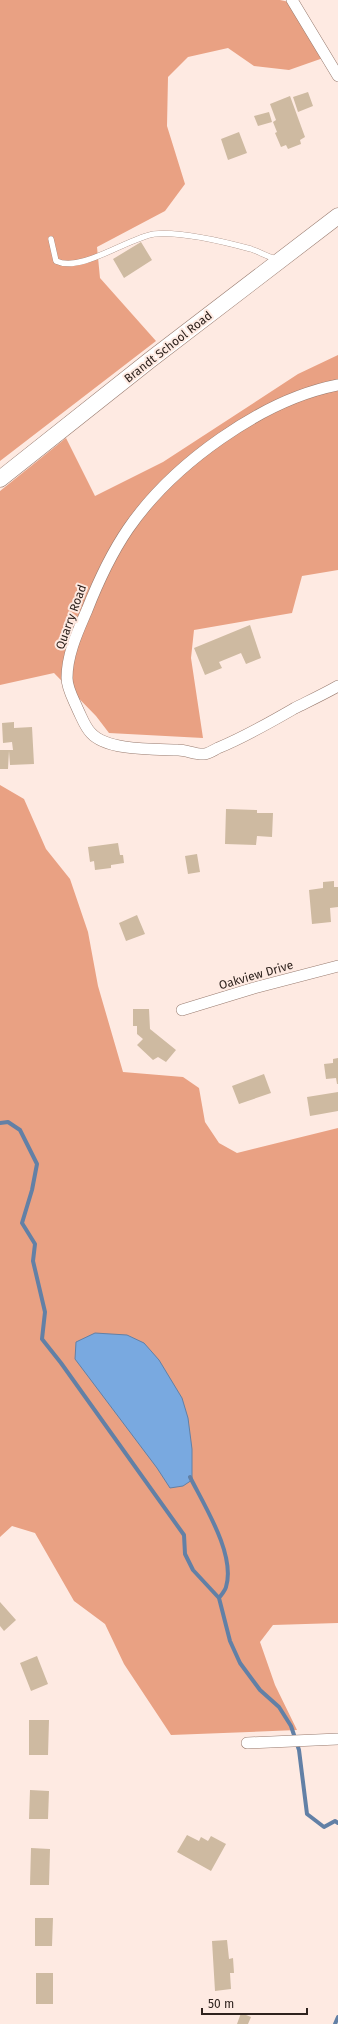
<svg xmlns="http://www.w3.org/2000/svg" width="338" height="2024" viewBox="0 0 338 2024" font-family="'Fira Sans',sans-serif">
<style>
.forest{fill:#e9a183}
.water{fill:#79a9e0;stroke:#6280a6}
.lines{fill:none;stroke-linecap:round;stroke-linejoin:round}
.stream{stroke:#6280a6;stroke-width:4}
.building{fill:#cebaa1}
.lane-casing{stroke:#987b6f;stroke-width:6}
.street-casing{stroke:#987b6f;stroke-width:12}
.secondary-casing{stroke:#987b6f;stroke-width:17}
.lane{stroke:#fff;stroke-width:5.5}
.street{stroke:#fff;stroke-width:11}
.secondary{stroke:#fff;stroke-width:16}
.labels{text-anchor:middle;stroke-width:4;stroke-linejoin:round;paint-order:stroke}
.street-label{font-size:12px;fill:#2e221d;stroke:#feeae2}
</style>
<rect width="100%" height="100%" fill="#feeae2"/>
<path class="forest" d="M0,0h280l14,3 32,54 -37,13 -35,-4 -26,-18 -40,9 -20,20 -1,49 18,58 -20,27 -68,36 3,31 56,63 -156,120z
M338,355v215l-36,6 -10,37 -98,17 -3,28 12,80 -94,-5 -13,-17 -42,-43 -54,12v-194l66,-53 29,58 68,-34 135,-88z
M0,785l24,14 22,50 24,30 18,53 10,54 25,86 60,5 16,11 6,34 14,21 18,10 101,-25v495l-65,2 -13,17 15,43 22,45 -126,5 -47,-71 -19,-40 -31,-23 -39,-68 -23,-7 -12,11z"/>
<path class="water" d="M95,1333l32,2 17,8 15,17 23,38 6,20 4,31v31l-9,6 -13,2 -13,-20 -82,-109 1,-17z"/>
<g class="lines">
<path class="stream" d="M0,1123l8,-1 12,8 17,34 -5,26 -10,33 13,21 -2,17 12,51 -3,27 19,24 123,172 1,19 8,16 26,28 11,43 10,22 20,27 19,17 12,19 8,24 8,64 17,13 11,-6 3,2
M190,1477c14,28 46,78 36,110 -1,4 -5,8 -7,11
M335,2024l3,-7"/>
</g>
<path class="building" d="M308,92l5,14 -15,6 -5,-15z
M290,96l15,41 -5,3 1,4 -13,5 -2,-4 -5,2 -6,-14 2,-1 -4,-10 3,-2 -6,-16z
M269,112l3,10 -14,4 -4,-10z
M239,132l8,21 -19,7 -7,-21z
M141,242l11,18 -28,18 -11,-19z
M250,625l11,33 -15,6 -5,-11 -22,9 3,6 -17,7 -11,-27z
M14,722v6l18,-1 2,37 -24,1 -1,-14 -1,18h-8v-19h13l-1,-8 -9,1 -1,-20z
M226,809l31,1v3h16l-1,24 -15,-1 -1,9 -31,-1z
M118,843l2,12h3l1,8 -13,2v3l-16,2 -1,-9 -4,1 -2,-15z
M197,854l3,18 -12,2 -3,-18z
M334,881v6h4v20l-8,1 1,14 -19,2 -3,-34 14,-2v-6z
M137,915l8,19 -19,7 -7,-18z
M133,1009h16l1,20 26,21 -10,12 -8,-5 -5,3 -16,-15 6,-6 -6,-5v-8h-4z
M338,1058v26h-1l-1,-6 -10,1 -2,-15 9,-1v-4z
M264,1074l7,19 -32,11 -7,-18z
M338,1092v19l-28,5 -3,-19z
M0,1602l16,18 -12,11 -4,-5z
M37,1656l11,28 -17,7 -11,-28z
M29,1720h20l-1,35h-19z
M30,1790l19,1 -1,28h-19z
M187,1835l12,6 2,-4 7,4 3,-5 15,8 -15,27 -34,-19z
M31,1848l19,1 -1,36h-19z
M35,1918h18l-1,28h-17z
M227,1940l2,19 4,-1 1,15h-4l1,16 -16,2 -3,-50z
M36,1973h17v31h-17z
M241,2013l10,4 -3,7h-11z"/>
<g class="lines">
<defs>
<path id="lane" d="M51,239l5,22c25,12 72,-23 98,-27 27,-3 71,8 97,15 9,3 17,8 26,10"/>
<path id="street" d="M292,0l46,76
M338,385c-77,15 -166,80 -210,144 -17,25 -30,53 -41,81 -9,21 -20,44 -20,68 0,11 7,22 11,32 4,8 7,17 13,23 16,18 64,16 87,17 8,0 19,5 26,4 4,0 10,-4 14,-6 27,-11 51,-25 77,-40 14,-7 29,-14 43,-22
M182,1010l72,-22 84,-22
M247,1743l91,-4"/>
<path id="secondary" d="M0,479l150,-119 188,-144"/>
</defs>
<use href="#lane" class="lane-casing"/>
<use href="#street" class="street-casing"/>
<use href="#secondary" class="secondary-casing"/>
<use href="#lane" class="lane"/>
<use href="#street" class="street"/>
<use href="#secondary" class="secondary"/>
</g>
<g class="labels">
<g class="street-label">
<text transform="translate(168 347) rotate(-38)" y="4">Brandt School Road</text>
<text transform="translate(71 617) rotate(-70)" y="4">Quarry Road</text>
<text transform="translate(256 975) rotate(-16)" y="4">Oakview Drive</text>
</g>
</g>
<path d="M202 2008v6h105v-6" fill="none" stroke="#2e221d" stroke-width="2"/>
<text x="208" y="2008" font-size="12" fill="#2e221d" stroke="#feeae2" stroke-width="3" paint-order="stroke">50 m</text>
</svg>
